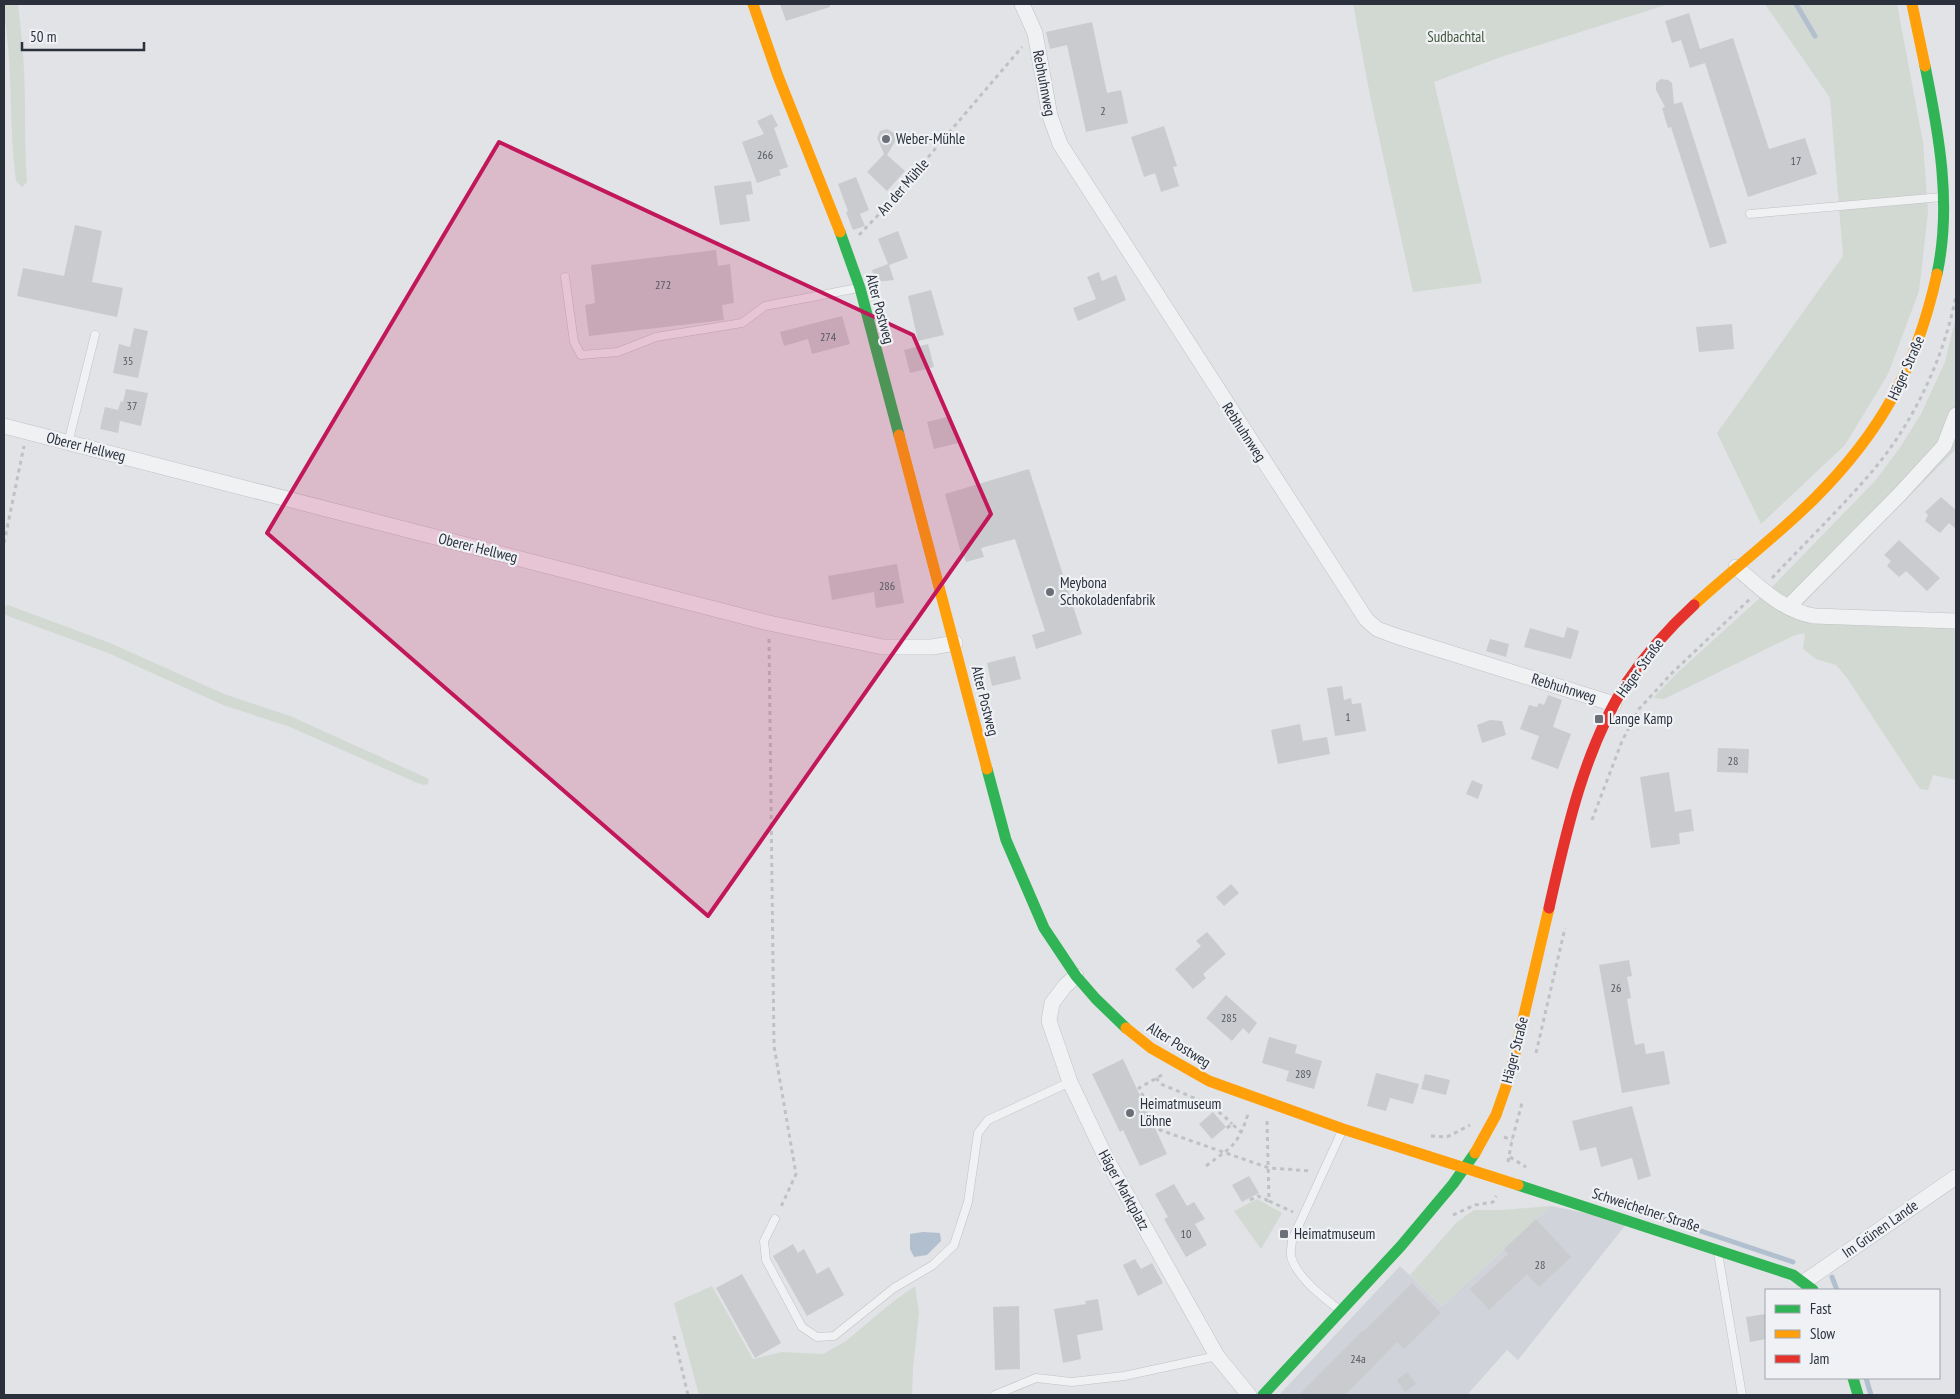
<svg xmlns="http://www.w3.org/2000/svg" width="1960" height="1399" viewBox="0 0 1960 1399" font-family="'PT Sans Narrow',sans-serif">
<style>
.built{fill:#d0d3d9}
.green{fill:#d2d9d2}
.water{fill:#b2bfce}
.lines{fill:none;stroke-linecap:round;stroke-linejoin:round}
.stream{stroke:#b2bfce;stroke-width:5}
.building{fill:#cacbce}
.lane-casing{stroke:#c0c1c4;stroke-width:9}
.street-casing{stroke:#c0c1c4;stroke-width:16}
.path{stroke:#bfc1c4;stroke-width:3;stroke-dasharray:4 4;stroke-linecap:butt}
.lane{stroke:#f0f1f3;stroke-width:8}
.street{stroke:#f0f1f3;stroke-width:15}
.fast{stroke:#30b455;stroke-width:11}
.slow{stroke:#ff9f0a;stroke-width:11}
.jam{stroke:#e5322d;stroke-width:11}
.marked{fill:#c2185b;fill-opacity:0.2;stroke:#c2185b;stroke-width:4;stroke-linejoin:round}
.poi-dot{fill:#6a6f78;stroke:#eff1f5;stroke-width:2}
.labels{text-anchor:middle;stroke-width:4.5;stroke-linejoin:round;paint-order:stroke}
.number-label{font-size:12px;fill:#535862}
.park-label{font-size:15px;fill:#3e5739;stroke:#eff1f5}
.street-label{font-size:15px;fill:#2a313d;stroke:#eff1f5}
.poi-label{font-size:15px;fill:#2a313d;stroke:#eff1f5;text-anchor:start}
</style>
<rect width="100%" height="100%" fill="#e1e3e6"/>
<path class="built" d="M1551,1206l77,16 -110,138 -11,-10 -40,45h-188l121,-129 42,40z"/>
<path class="green" d="M4,4h14c4,33 7,67 7,100 0,26 0,52 2,78l-5,5 -6,-6c-6,-45 -4,-90 -8,-135 -1,-14 -4,-28 -4,-42z
M1353,4h316l-168,53 -67,25 48,201 -69,9 -42,-191z
M1765,4h132l26,138 5,70 -9,79 -31,83 -43,71 -84,79 -44,-91 126,-177 -13,-158z
M1956,316v133l-162,164 162,12v155l-23,-5 -5,15 -8,-1 -73,-111 -11,-13 -20,-6 -13,-10 2,-16 -10,2 -131,64 -11,-1 23,-24 97,-88 102,-105 24,-32 22,-35 24,-52z
M8,605l102,38 114,51 66,22 137,62 2,2 -1,4 -4,1 -9,-3 -125,-55 -67,-22 -115,-52 -100,-37 -4,-2v-7z
M1257,1199l25,14 -21,36 -27,-38z
M1551,1206l-109,100 -32,-31 47,-53 17,-12h27z
M712,1286l41,73 29,-7 41,2 23,-13 44,-37 25,-18 4,27 -6,56 -1,26h-213l-25,-92z"/>
<path class="water" d="M923,1232l17,1 1,8 -14,14 -13,2 -4,-8v-15z"/>
<g class="lines">
<path class="stream" d="M1796,4l19,32
M1665,1219l128,43
M1832,1277l5,13
M1866,1378l5,17"/>
</g>
<path class="building" d="M780,4h50v3l-44,14z
M1689,13l11,36 33,-11 36,111 36,-11 12,36 -69,23 -43,-134 -15,5 -9,-28 -9,3 -7,-22z
M1092,22l15,71 14,-3 7,33 -42,9 -19,-87 -17,4 -4,-17z
M1661,79l7,1 4,3 2,21 8,-2 45,141 -17,5 -39,-121 -3,1 -6,-20 3,-1 -9,-17v-7z
M772,114l6,12 -4,2 14,39 -9,3 2,5 -24,8 -15,-41 22,-8 -7,-13z
M1164,126l13,40 -4,1 6,19 -18,6 -6,-19 -11,4 -13,-40z
M887,129l7,4 2,7 -9,15 18,16 -18,20 -20,-19 17,-18 -7,-16 3,-7z
M856,177l13,33 -9,4 5,12 -12,4 -7,-18 2,-1 -10,-27z
M751,181l2,13 -7,1 4,26 -30,4 -6,-39z
M75,225l27,6 -10,51 31,6 -6,29 -100,-21 6,-28 41,8z
M898,231l10,27 -19,7 5,15 -18,2 -4,-12 16,-6 -10,-25z
M716,250l2,16 12,-2 4,39 -12,2 2,15 -135,16 -4,-31 10,-2 -4,-38z
M1099,272l3,9 14,-6 10,25 -48,21 -5,-13 23,-9 -9,-22z
M931,290l13,45 -26,6 -10,-45z
M842,316l8,28 -38,10 -4,-15 -24,7 -4,-14z
M1732,324l2,25 -35,3 -3,-25z
M134,328l14,3 -10,47 -25,-5 6,-29 11,3z
M928,344l6,23 -24,6 -6,-23z
M126,389l22,4 -7,33 -21,-5 -2,12 -18,-4 5,-22 13,3 3,-9 2,1z
M951,416l7,27 -24,6 -7,-27z
M1029,469l53,165 -46,15 -4,-14 13,-4 -30,-92 -34,9 3,9 -18,5 -3,-9h-2l-16,-59z
M1941,497l15,13v19l-7,-6 -9,10 -15,-12 3,-6 -3,-3z
M1899,540l41,38 -13,13 -21,-20 -7,6 -12,-11 4,-5 -7,-6z
M897,564l7,39 -28,5 -2,-16 -42,8 -4,-24z
M1567,627l12,4 -8,28 -47,-12 6,-19 34,10z
M1490,639l19,5 -3,13 -20,-6z
M1015,656l6,23 -29,7 -5,-23z
M1342,686l2,14 7,-2 1,6 9,-1 5,28 -31,5 -8,-48z
M1548,695l14,5 -9,27 18,7 -13,35 -27,-10 8,-23 -19,-7 9,-24 8,2 2,-4 5,2z
M1490,720l12,1 4,14 -24,8 -5,-18z
M1300,724l3,17 24,-4 3,17 -52,10 -7,-34z
M1718,748l31,1 -1,24 -31,-1z
M1669,772l6,40 16,-3 3,22 -15,2 1,11 -29,4 -11,-71z
M1472,780l11,5 -5,14 -12,-5z
M1231,884l8,9 -15,13 -8,-9z
M1207,932l19,22 -23,20 3,4 -13,11 -18,-20 26,-23 -5,-5z
M1629,960l3,16 -5,1 4,21 -4,1 8,46 9,-2 2,11 18,-3 6,33 -48,9 -23,-128z
M1226,995l31,28 -8,11 -6,-6 -11,13 -26,-23z
M1269,1037l28,8 -2,8 27,8 -8,28 -28,-8 3,-10 -27,-8z
M1123,1059l44,95 -27,12 -17,-36 -3,2 -28,-58z
M1376,1073l43,11 -6,20 -23,-6 -4,13 -19,-5z
M1425,1074l25,6 -4,15 -25,-6z
M1632,1106l19,70 -13,4 -6,-22 -31,9 -5,-20 -16,4 -8,-30z
M1213,1112l13,15 -14,12 -13,-15z
M1249,1176l10,17 -17,9 -10,-17z
M1174,1184l13,22 7,-4 11,17 -10,5 12,21 -21,12 -22,-38 4,-2 -13,-23z
M1536,1219l35,38 -32,30 -12,-13 -38,36 -19,-21 38,-35 -4,-5z
M793,1244l5,9 6,-4 13,25 12,-7 15,28 -37,21 -34,-60z
M1135,1259l6,10 11,-6 11,20 -25,13 -15,-31z
M742,1274l39,69 -26,15 -39,-70z
M1412,1283l29,30 -37,36 -7,-7 -52,53h-46l64,-65 1,1z
M1098,1299l5,31 -26,5 4,24 -18,4 -9,-54 32,-5 -1,-3z
M1019,1306l1,63 -25,1 -2,-63z
M1766,1314v25l-16,3 -4,-25z
M1407,1372l9,12 -11,8 -8,-12z"/>
<g class="lines">
<defs>
<path id="lane" d="M1750,214l192,-17
M565,277l9,65 7,13 37,-3 38,-15 86,-14 23,-17 93,-18
M68,443l27,-108
M775,1219l-11,22 2,19 36,67 15,10 17,-1 60,-48 39,-23 21,-20 14,-43 10,-69 10,-13 82,-38
M1718,1253l24,142
M1341,1311c-17,-13 -45,-34 -50,-55 -1,-5 1,-11 1,-16l50,-109
M995,1395l41,-17 36,4 52,-6 93,-20"/>
<path id="street" d="M1022,4l13,29 15,83 10,28 306,475 11,10 19,7 218,68
M4,426l765,197 114,24h49l23,-4
M1736,567c23,20 47,44 78,49l142,5
M1788,607l111,-112 45,-49 12,-31
M1076,976l-11,10 -13,17 -3,18 21,61 37,78 110,196 32,39
M1804,1282l152,-105"/>
</defs>
<use href="#lane" class="lane-casing"/>
<use href="#street" class="street-casing"/>
<path class="path" d="M859,235l24,-25 139,-163
M4,543l20,-97
M1772,578c32,-34 66,-67 97,-103 43,-49 75,-116 87,-180
M769,639l5,407 22,128 -16,35
M1592,820l30,-79 17,-32 33,-36 79,-75
M1536,1053l29,-125
M1162,1075l-23,13 21,42 109,38 43,3
M1156,1078l5,6c25,11 52,19 71,40
M1267,1121l2,80 24,11
M1227,1128l5,-4 10,9
M1431,1136l16,1 23,-12
M1504,1137l8,3
M1510,1157l16,10
M1508,1162l4,-22 10,-37
M1206,1166c25,-19 32,-20 42,-52
M1250,1200l8,-4 11,5
M1453,1215l22,-10 18,-3 3,-6
M674,1336l14,59"/>
<use href="#lane" class="lane"/>
<use href="#street" class="street"/>
<path class="fast" d="M1925,66c14,68 27,139 12,208
M840,232l20,56 39,147
M987,769l19,71 38,88 32,48 20,23 30,29
M1518,1185l275,90 20,15
M1853,1378l5,17
M1263,1395l138,-149 52,-62 22,-31"/>
<path class="slow" d="M753,4l25,72 62,156
M1912,4l13,62
M899,435l88,334
M1694,605c39,-36 82,-68 120,-106 68,-68 102,-131 123,-225
M1126,1028l25,20 58,33 134,48 175,56
M1475,1153l21,-38 14,-40 39,-167"/>
<path class="jam" d="M1549,908c17,-76 35,-159 78,-226 19,-28 42,-54 67,-77"/>
</g>
<path class="marked" d="M499,142l414,193 78,179 -283,402 -441,-383z"/>
<g class="poi-dot">
<circle cx="886" cy="139" r="5"/>
<circle cx="1050" cy="592" r="5"/>
<rect x="1594" y="714" width="10" height="10" rx="2.5"/>
<circle cx="1130" cy="1113" r="5"/>
<rect x="1279" y="1229" width="10" height="10" rx="2.5"/>
</g>
<g class="labels">
<g class="number-label">
<text x="1103" y="115">2</text>
<text x="765" y="159">266</text>
<text x="1796" y="165">17</text>
<text x="663" y="289">272</text>
<text x="828" y="341">274</text>
<text x="128" y="365">35</text>
<text x="132" y="410">37</text>
<text x="887" y="590">286</text>
<text x="1348" y="721">1</text>
<text x="1733" y="765">28</text>
<text x="1616" y="992">26</text>
<text x="1229" y="1022">285</text>
<text x="1303" y="1078">289</text>
<text x="1186" y="1238">10</text>
<text x="1540" y="1269">28</text>
<text x="1358" y="1363">24a</text>
</g>
<g class="park-label">
<text x="1456" y="42">Sudbachtal</text>
</g>
<g class="street-label">
<text transform="translate(1044 83) rotate(79)" y="5">Rebhuhnweg</text>
<text transform="translate(903 187) rotate(-49)" y="5">An der Mühle</text>
<text transform="translate(880 309) rotate(75)" y="5">Alter Postweg</text>
<text transform="translate(1906 368) rotate(-66)" y="5">Häger Straße</text>
<text transform="translate(1244 432) rotate(57)" y="5">Rebhuhnweg</text>
<text transform="translate(86 447) rotate(14)" y="5">Oberer Hellweg</text>
<text transform="translate(478 548) rotate(14)" y="5">Oberer Hellweg</text>
<text transform="translate(1640 668) rotate(-54)" y="5">Häger Straße</text>
<text transform="translate(1564 688) rotate(17)" y="5">Rebhuhnweg</text>
<text transform="translate(985 701) rotate(76)" y="5">Alter Postweg</text>
<text transform="translate(1179 1045) rotate(32)" y="5">Alter Postweg</text>
<text transform="translate(1515 1050) rotate(-76)" y="5">Häger Straße</text>
<text transform="translate(1124 1190) rotate(61)" y="5">Häger Marktplatz</text>
<text transform="translate(1646 1210) rotate(18)" y="5">Schweichelner Straße</text>
<text transform="translate(1880 1229) rotate(-35)" y="5">Im Grünen Lande</text>
</g>
<g class="poi-label">
<text x="896" y="144">Weber-Mühle</text>
<text x="1060" y="588">Meybona<tspan x="1060" dy="17">Schokoladenfabrik</tspan></text>
<text x="1609" y="724">Lange Kamp</text>
<text x="1140" y="1109">Heimatmuseum<tspan x="1140" dy="17">Löhne</tspan></text>
<text x="1294" y="1239">Heimatmuseum</text>
</g>
</g>
<rect width="1960" height="1399" fill="none" stroke="#2a313d" stroke-width="10"/>
<rect x="1765" y="1289" width="175" height="90" fill="#eff1f5" stroke="#a0a4ab"/>
<rect x="1775" y="1305" width="25" height="8" fill="#30b455" stroke="#a0a4ab"/>
<text x="1810" y="1314" font-size="15" fill="#2a313d">Fast</text>
<rect x="1775" y="1330" width="25" height="8" fill="#ff9f0a" stroke="#a0a4ab"/>
<text x="1810" y="1339" font-size="15" fill="#2a313d">Slow</text>
<rect x="1775" y="1355" width="25" height="8" fill="#e5322d" stroke="#a0a4ab"/>
<text x="1810" y="1364" font-size="15" fill="#2a313d">Jam</text>
<path d="M22 42v8h122v-8" fill="none" stroke="#2a313d" stroke-width="2.5"/>
<text x="30" y="42" font-size="15" fill="#2a313d" stroke="#eff1f5" stroke-width="4" paint-order="stroke">50 m</text>
</svg>
